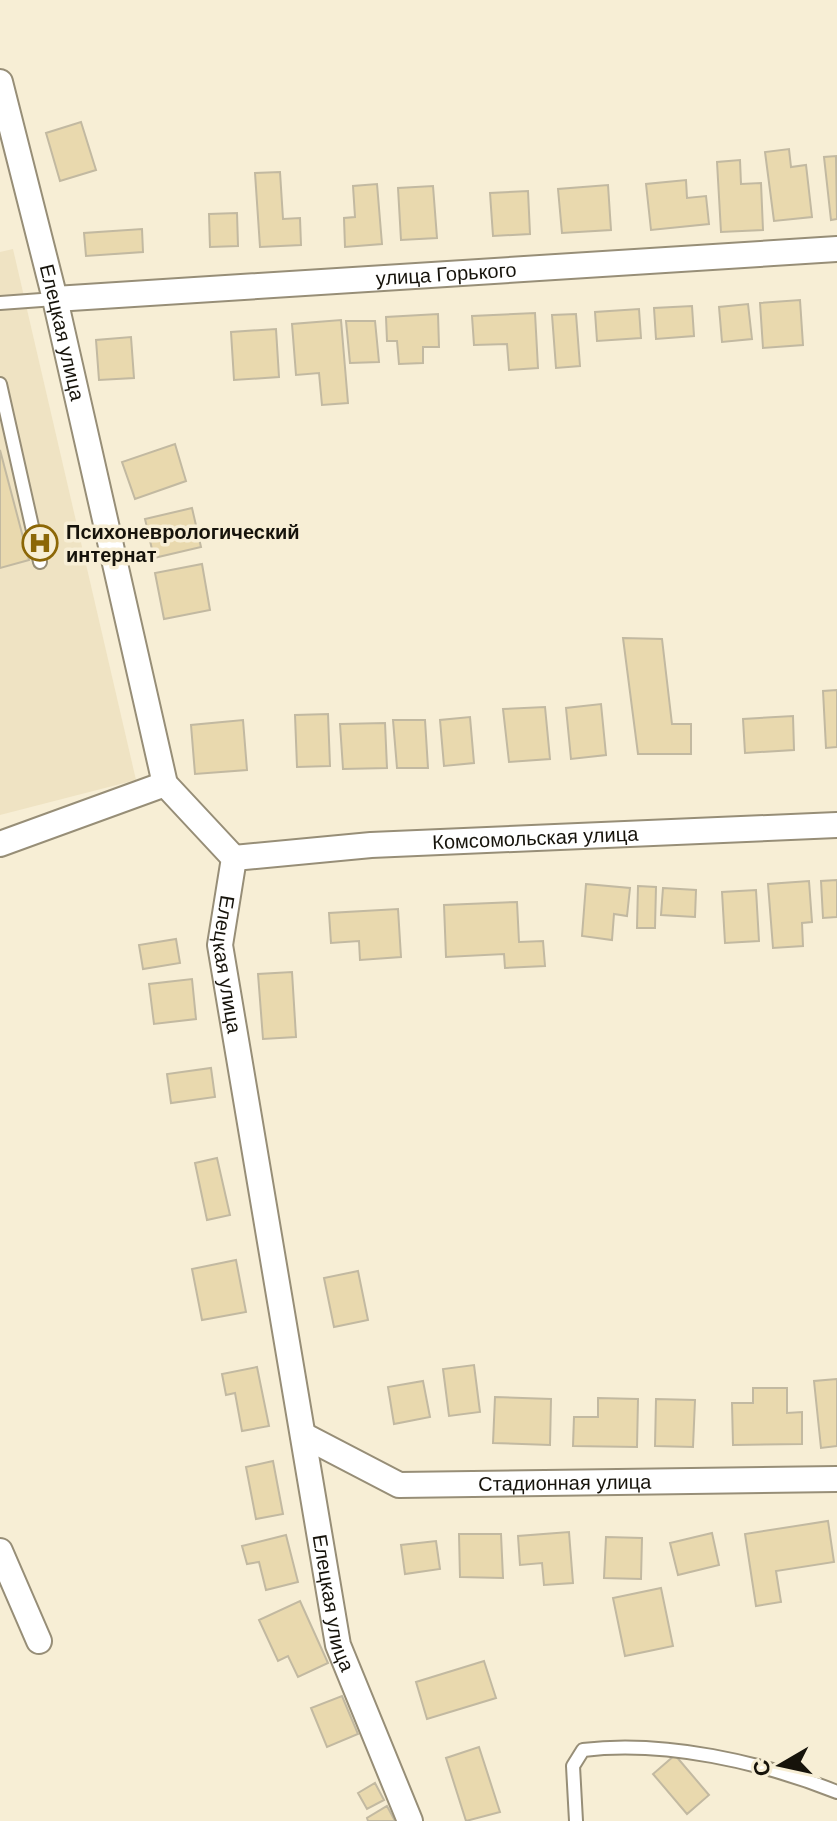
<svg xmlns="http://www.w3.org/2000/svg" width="837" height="1821" viewBox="0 0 837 1821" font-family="Helvetica,sans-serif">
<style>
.built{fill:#efe3c3}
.building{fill:#e9d9ae;stroke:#c2b9a1;stroke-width:2}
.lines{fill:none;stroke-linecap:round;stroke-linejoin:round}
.lane-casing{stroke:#978e77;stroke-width:16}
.street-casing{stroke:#978e77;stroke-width:28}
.lane{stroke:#fff;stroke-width:12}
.street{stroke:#fff;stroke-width:24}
.labels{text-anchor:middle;stroke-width:7;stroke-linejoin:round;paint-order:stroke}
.street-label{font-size:20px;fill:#16130b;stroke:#f7eed5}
.poi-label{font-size:20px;font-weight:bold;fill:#16130b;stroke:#f7eed5;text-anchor:start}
</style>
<rect width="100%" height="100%" fill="#f7eed5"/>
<path class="built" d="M13,249l123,531 -136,35v-563z"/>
<path class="building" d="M81,122l15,48 -36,11 -14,-48z
M789,149l2,18 15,-2 6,52 -38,4 -9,-69z
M836,156l1,63 -6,1 -7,-63z
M740,160l1,24 20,-1 2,47 -42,2 -4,-70z
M280,172l3,47 17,-1 1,27 -41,2 -5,-74z
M686,180l1,18 19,-2 3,28 -58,6 -5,-46z
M377,184l5,60 -37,3 -1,-29 11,-1 -2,-31z
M608,185l3,45 -49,3 -4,-44z
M433,186l4,52 -36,2 -3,-52z
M528,191l2,43 -37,2 -3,-43z
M237,213l1,33 -28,1 -1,-33z
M142,229l1,23 -57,4 -2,-23z
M800,300l3,45 -40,3 -3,-45z
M748,304l4,35 -30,3 -3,-35z
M692,306l2,30 -38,3 -2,-31z
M639,309l2,29 -44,3 -2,-29z
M535,313l3,55 -29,2 -2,-26 -33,1 -2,-29z
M438,314l1,33h-16v16l-24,1 -2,-23h-10l-1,-24z
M576,314l4,52 -24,2 -4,-53z
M341,320l7,83 -26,2 -3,-32 -23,2 -4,-51z
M346,321h29l4,41 -29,1z
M276,329l3,48 -45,3 -3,-48z
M131,337l3,41 -35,2 -3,-40z
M175,444l11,37 -51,18 -13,-37z
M0,450l29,110 -29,8z
M192,508l9,39 -47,11 -9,-39z
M202,564l8,46 -46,9 -9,-46z
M623,638l39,1 10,85h19v30h-53z
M837,690v57l-11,1 -3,-57z
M601,704l5,51 -35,4 -5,-51z
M545,707l5,52 -41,3 -6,-53z
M328,714l2,52 -33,1 -2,-52z
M793,716l1,34 -49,3 -2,-34z
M470,717l4,46 -30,3 -4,-46z
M243,720l4,50 -52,4 -4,-49z
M393,720h32l3,48h-31z
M385,723l2,45 -44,1 -3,-45z
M837,880v37l-14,1 -2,-37z
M809,881l3,41 -10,1 1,23 -30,2 -5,-64z
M586,884l44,4 -3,28 -13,-2 -2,26 -30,-4z
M638,886l18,1 -1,41h-18z
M663,888l33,2 -1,27 -34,-2z
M756,890l3,51 -34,2 -3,-51z
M517,902l2,40 24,-1 2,25 -40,2 -1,-14 -58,3 -2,-52z
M398,909l3,48 -41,3 -1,-19 -28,2 -2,-30z
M176,939l4,24 -37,6 -4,-24z
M292,972l4,65 -33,2 -5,-65z
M192,979l4,40 -42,5 -5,-40z
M211,1068l4,29 -44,6 -4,-29z
M217,1158l13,57 -23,5 -12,-57z
M236,1260l10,52 -44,8 -10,-51z
M358,1271l10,49 -34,7 -10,-49z
M474,1365l6,47 -31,4 -6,-47z
M257,1367l12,59 -27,5 -7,-38 -9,2 -4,-21z
M837,1379v67l-16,2 -7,-67z
M423,1381l7,36 -36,7 -6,-37z
M753,1388h34v25l15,-1v32l-69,1 -1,-42h21z
M495,1397l56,2 -1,46 -57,-2z
M598,1398l40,1 -1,48 -64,-1 1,-29h24z
M656,1399l39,1 -2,47 -38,-1z
M273,1461l10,53 -27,5 -10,-52z
M828,1521l6,41 -58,9 5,31 -25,4 -11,-72z
M569,1532l4,51 -29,2 -2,-22 -22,2 -2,-29z
M712,1533l7,32 -41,10 -8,-32z
M459,1534h42l2,44 -43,-1z
M286,1535l12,47 -32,8 -7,-28 -12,2 -5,-18z
M606,1537l36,1 -1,41 -37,-1z
M436,1541l4,28 -35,5 -4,-29z
M661,1588l12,58 -48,10 -12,-58z
M300,1601l28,62 -30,14 -10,-21 -10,5 -19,-41z
M484,1661l12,37 -69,21 -11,-37z
M342,1696l16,38 -31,13 -16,-39z
M479,1747l21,65 -34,9 -20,-63z
M675,1755l34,40 -22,19 -34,-40z
M375,1783l9,17 -17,9 -9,-16z
M387,1806l8,15h-27l-1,-3z"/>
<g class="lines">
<defs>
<path id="lane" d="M0,303l55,-4
M0,384l40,178
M576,1821l-3,-55 10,-16c81,-10 179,12 254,42"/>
<g id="street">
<path id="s1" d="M0,82l55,217 110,485 69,74 -14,87 118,700 72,176"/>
<path id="s2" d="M55,299l782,-50"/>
<path d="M0,844l165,-60"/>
<path id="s3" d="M234,858l137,-13 466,-20"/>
<path id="s4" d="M303,1435l96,50 438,-6"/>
<path d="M0,1551l39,90"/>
</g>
</defs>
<use href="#lane" class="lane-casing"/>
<use href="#street" class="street-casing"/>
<use href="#lane" class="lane"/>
<use href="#street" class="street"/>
</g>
<defs>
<symbol id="hospital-ring" viewBox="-11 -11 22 22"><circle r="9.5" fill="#f7eed5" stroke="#8c6707" stroke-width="1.5"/><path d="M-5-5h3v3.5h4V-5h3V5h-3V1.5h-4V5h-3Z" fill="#8c6707"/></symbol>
</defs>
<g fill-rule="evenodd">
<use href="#hospital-ring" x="20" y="523" width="40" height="40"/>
</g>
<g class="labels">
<g class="street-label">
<text dy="7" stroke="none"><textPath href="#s2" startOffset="392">улица Горького</textPath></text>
<text dy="7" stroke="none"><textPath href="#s1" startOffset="258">Елецкая улица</textPath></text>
<text dy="7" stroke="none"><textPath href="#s3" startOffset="302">Комсомольская улица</textPath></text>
<text dy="7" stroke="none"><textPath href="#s1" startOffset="930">Елецкая улица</textPath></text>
<text dy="7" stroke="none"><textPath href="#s4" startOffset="274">Стадионная улица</textPath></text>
<text dy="7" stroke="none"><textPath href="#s1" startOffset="1578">Елецкая улица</textPath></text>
</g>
<g class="poi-label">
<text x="66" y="539">Психоневрологический<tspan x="66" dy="23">интернат</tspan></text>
</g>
</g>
<g transform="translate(781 1765) rotate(261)" stroke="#f7eed5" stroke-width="6" paint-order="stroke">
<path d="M0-6L14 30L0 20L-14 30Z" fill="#16130b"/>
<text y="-12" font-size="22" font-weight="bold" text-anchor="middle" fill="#16130b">С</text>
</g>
</svg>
